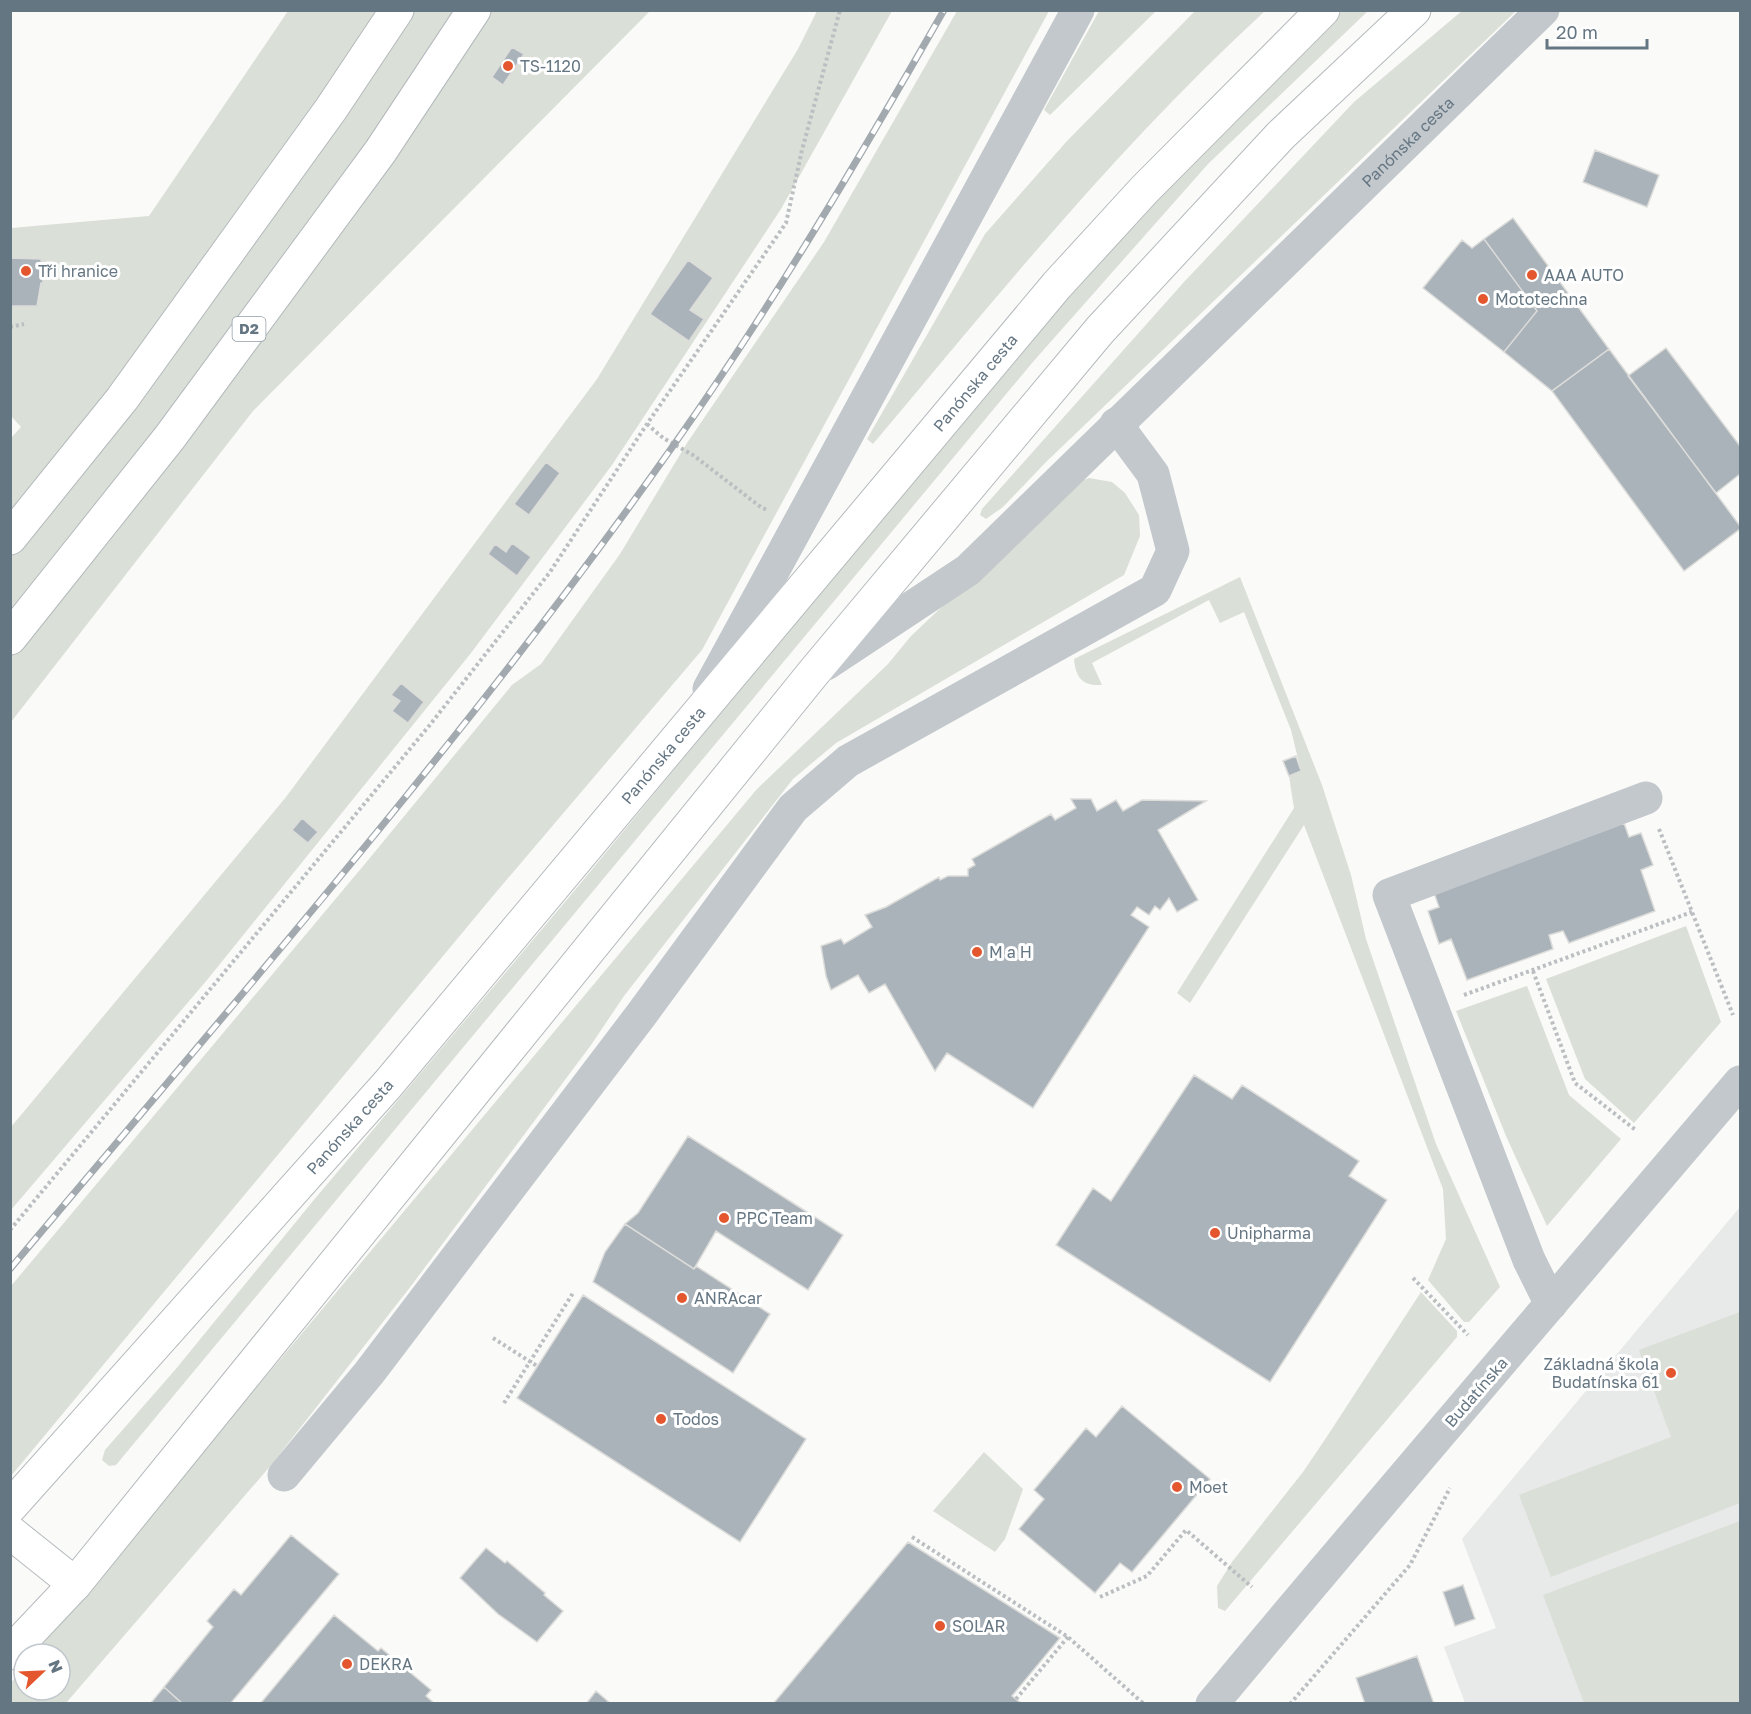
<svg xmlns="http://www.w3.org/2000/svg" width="1751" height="1714" viewBox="0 0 1751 1714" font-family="'Golos Text',sans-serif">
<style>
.built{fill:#e8e9e9}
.green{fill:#dadfd7}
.building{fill:#aab3b9;stroke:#dcdcda;stroke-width:1.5}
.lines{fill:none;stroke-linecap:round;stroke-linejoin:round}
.major-casing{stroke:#b5babe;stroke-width:35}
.highway-casing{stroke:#b4b9bd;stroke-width:35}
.path{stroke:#bbbfc2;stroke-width:4;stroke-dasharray:3 3;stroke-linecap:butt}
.minor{stroke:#c3c8cc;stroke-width:33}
.major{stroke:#fff;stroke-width:33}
.highway{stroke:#fff;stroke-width:33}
.rail-casing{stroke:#a2aab0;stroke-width:7}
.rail{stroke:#fff;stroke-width:4.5;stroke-dasharray:14;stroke-linecap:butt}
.poi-dot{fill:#e4572e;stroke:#fff;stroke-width:2}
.labels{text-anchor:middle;stroke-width:6;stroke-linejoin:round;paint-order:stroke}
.shield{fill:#fff;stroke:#939fa8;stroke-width:1.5}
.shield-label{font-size:15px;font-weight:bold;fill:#657683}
.poi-label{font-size:16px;fill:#657683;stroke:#fff;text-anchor:start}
.street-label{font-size:16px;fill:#657683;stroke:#fff}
</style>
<rect width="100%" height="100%" fill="#fafaf8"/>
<path class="built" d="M1740,1207v496h-275l-21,-56 52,-19 -34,-89z"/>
<path class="green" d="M1463,10l53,1 -471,452 -42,44 -17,12 -6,-4 2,-6 202,-227 170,-180z
M288,11h362l-397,400 -242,311 -1,-283 11,-12 -10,-11v-188l138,-12z
M817,11h75l-111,198 -169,256 -141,188 -264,327 -196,230v-83l275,-330 311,-418 201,-330z
M957,11h92l-347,639 -210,247 -481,579v-190l358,-427 143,-174 29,-21 79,-110 67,-111 137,-201z
M1099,11h57l-106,104 -6,-5z
M1195,11h70c-142,130 -268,285 -392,433l-6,-5 118,-205 82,-93z
M1342,11h26l-160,153 -176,199 -916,1102 -7,1 -7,-6 3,-10 70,-80 138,-169 262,-311 261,-317 260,-308 134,-148z
M1089,478l23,4 13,11 14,22 1,21 -16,39 -288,168 -43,36 -169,217 -33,49 -180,241 -139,178 -206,239 -55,1v-21l13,-17v24h36v-36h-26l723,-865 131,-125 23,-28 161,-152z
M1240,577l82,208 29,90 15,64 70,205 64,143 -31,35h-5l-36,-42 18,-41 -3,-50 -139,-364 -114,178 -13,-10 117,-185 -5,-32 12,-5 -10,-41 -47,-118 -24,11 -11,-23 -117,63 10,22c-19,1 -26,-6 -28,-26z
M1686,926l35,96 -87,101 -49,-44 -39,-100z
M1527,986l42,109 52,44 -74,87 -41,-90 -50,-125z
M1421,1292l36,39v6l-232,274 -7,-3 -1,-22 15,-24 71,-90 23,-34z
M1740,1312v191l-189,74 -32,-82 152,-58 -32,-87z
M984,1452l39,37 -18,50 -10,13 -62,-41z
M1740,1521v182h-156l-41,-108z"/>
<path class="building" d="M512,47l12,7 -21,31 -11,-8z
M1595,150l64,25 -12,32 -64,-25z
M1513,218l96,131 -57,42 -48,-39 33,-41 -53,-72z
M1484,239l53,72 -33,41 -81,-64 39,-48 10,8z
M10,258l31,1 2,24h-2l-4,23h-27z
M688,260l25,18 -23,32 14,9 -15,22 -39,-27z
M1666,348l74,98v28l-24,19 -88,-117z
M1609,349l131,177v3l-56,42 -132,-180z
M546,462l14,11 -31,42 -15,-11z
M512,543l19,14 -14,19 -29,-22 7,-10 11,8z
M401,683l23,19 -16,21 -16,-12 8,-10 -9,-6z
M1296,756l5,15 -12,5 -6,-15z
M1071,799h20l6,12 19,-11 7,11 19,-11 64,1 -48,29 40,70 -21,12 -8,-14 -9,12 -5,-4 -6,9 -12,-8 -6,8 18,12 -116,181 -86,-55 -12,18 -50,-87 -16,9 -11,-18 -27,15 -5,-14 -5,-30 20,-7 3,5 28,-17 -7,-12 21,-8 53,-30 1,3 8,-4h20v-7l7,-4 -3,-6 79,-45 4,6 21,-12z
M302,818l16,14 -10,11 -16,-13z
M1624,823l5,14 12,-4 12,32 -12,5 14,41 -86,32 -6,-12 -14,4 4,14 -86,31 -16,-41 -12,5 -11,-33 11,-4 -5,-14z
M1194,1075l38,24 10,-14 117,76 -10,15 38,24 -117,182 -214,-137 37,-57 18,13z
M688,1136l155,99 -35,55 -92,-59 -22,38 -69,-45 13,-11z
M625,1224l69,45 2,-3 74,48 -37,59 -140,-91 12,-30z
M583,1295l223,144 -66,103 -223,-144z
M1122,1406l88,73 -78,93 -12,-9 -25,30 -76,-64 25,-30 -10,-9 52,-62 10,9z
M291,1535l48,39 -109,130h-47l-19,-17 49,-60 -6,-6 27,-32 7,6z
M908,1542l152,96 -48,58 10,8h-249z
M486,1548l19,15 2,-2 38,32 -1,2 19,16 -26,31 -39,-28 -38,-36z
M1463,1585l12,34 -20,7 -12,-34z
M334,1615l44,36 3,-3 50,42 -5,6 9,8h-175z
M1417,1656l17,48h-69l-9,-26z
M164,1687l12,11 7,6h-33z
M596,1691l15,13h-25z"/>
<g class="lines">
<defs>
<g id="major">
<path id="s2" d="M10,1507l378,-423 669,-799 88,-96 178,-179"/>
<path d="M10,1532l65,52"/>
<path d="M10,1653l65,-69 739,-912 286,-342 181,-195 133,-125"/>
</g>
<path id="highway" d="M10,538l112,-139 209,-290 66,-99
M10,638l160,-201 210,-285 94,-142"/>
</defs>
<use href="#major" class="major-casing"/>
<use href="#highway" class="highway-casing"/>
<path class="path" d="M10,327l14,-3
M647,424l16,14 30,17 69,53 6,2
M1659,829l74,186
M1533,971l42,112 62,48
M1464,995l228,-83
M10,1230l419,-504 121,-154 97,-148 139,-201 16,-73 38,-140
M1413,1278l55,57
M493,1338l44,28
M504,1403l69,-110
M912,1537l156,100 76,67
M1100,1597l47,-21 39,-46 66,57
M1016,1699l52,-62
M1290,1704l120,-139 40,-77"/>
<g class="minor">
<path id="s1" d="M826,664l142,-94 575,-560"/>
<path d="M709,689l369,-679"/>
<path d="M1551,1304l-22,-44 -140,-365 257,-97"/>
<path d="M284,1475l85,-102 272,-358 152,-207 55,-47 307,-171 18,-39 -20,-77 -37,-50"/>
<path d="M1212,1704c174,-209 352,-415 528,-622"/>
</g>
<use href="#major" class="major"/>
<use href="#highway" class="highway"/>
<defs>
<path id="rail" d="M10,1269c227,-270 460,-535 663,-823 99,-140 186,-287 271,-436"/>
</defs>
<use href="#rail" class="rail-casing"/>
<use href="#rail" class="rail"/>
</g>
<g class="poi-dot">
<circle cx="508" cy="66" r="6"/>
<circle cx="26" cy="271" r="6"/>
<circle cx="1532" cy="275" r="6"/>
<circle cx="1483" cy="299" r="6"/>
<circle cx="977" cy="952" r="6"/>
<circle cx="724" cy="1218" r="6"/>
<circle cx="1215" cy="1233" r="6"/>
<circle cx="682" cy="1298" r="6"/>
<circle cx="1671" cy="1373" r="6"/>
<circle cx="661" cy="1419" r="6"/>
<circle cx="1177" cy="1487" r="6"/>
<circle cx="940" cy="1626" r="6"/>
<circle cx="347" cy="1664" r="6"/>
</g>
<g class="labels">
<rect class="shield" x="232.5" y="317" width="33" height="24" rx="4.5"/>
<g class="shield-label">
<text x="249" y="334">D2</text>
</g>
<g class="poi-label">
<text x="520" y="72">TS-1120</text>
<text x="38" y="277">Tři hranice</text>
<text x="1544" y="281">AAA AUTO</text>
<text x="1495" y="305">Mototechna</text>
<text x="989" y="958">M a H</text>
<text x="736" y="1224">PPC Team</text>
<text x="1227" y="1239">Unipharma</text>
<text x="694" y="1304">ANRAcar</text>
<text x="1659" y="1370" text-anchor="end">Základná škola<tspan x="1659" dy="18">Budatínska 61</tspan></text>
<text x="673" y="1425">Todos</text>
<text x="1189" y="1493">Moet</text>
<text x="952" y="1632">SOLAR</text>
<text x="359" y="1670">DEKRA</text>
</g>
<g class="street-label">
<text dy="6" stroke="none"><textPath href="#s1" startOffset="784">Panónska cesta</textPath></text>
<text dy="6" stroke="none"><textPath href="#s2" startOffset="1482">Panónska cesta</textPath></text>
<text dy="6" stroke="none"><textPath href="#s2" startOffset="996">Panónska cesta</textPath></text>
<text dy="6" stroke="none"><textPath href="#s2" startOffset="510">Panónska cesta</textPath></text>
<text transform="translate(1476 1392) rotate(-49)" y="6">Budatínska</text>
</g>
</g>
<rect width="1751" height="1714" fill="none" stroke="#657683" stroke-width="24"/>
<g transform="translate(42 1672) rotate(67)"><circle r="28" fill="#ffffff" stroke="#c1c8cd" stroke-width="1.5"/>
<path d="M0-4.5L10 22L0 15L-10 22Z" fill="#e4572e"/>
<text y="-9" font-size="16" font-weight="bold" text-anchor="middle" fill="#657683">N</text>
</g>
<path d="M1547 39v9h100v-9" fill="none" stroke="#657683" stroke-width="3"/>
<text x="1556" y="39" font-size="18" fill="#657683" stroke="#ffffff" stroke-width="4.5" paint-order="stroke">20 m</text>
</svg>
